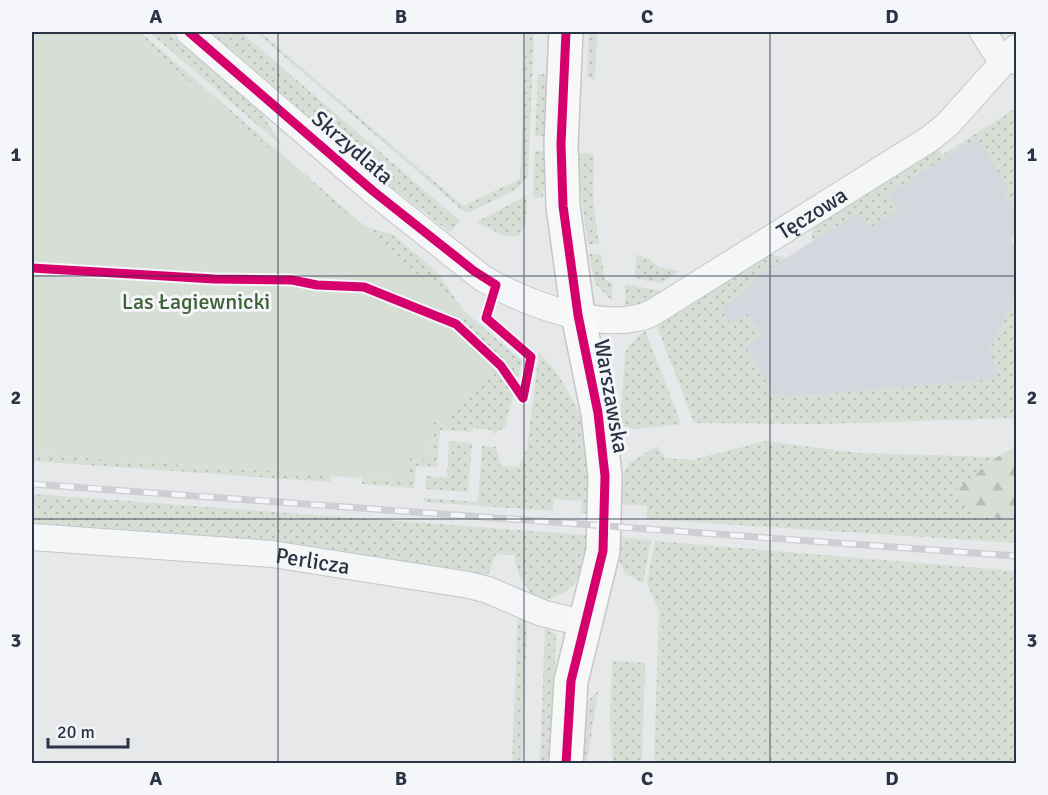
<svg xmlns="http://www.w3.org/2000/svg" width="1048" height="795" viewBox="0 0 1048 795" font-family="Signika,sans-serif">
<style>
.built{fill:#d4d7dd}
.grass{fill:url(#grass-dots)}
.forest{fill:url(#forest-firs)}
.green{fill:#d6ded6}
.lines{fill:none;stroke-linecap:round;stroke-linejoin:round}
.street-casing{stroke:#c4c6c8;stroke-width:28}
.secondary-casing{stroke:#c4c6c8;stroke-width:36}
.street{stroke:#f5f6f7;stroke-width:26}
.secondary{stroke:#f8f8f8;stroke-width:33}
.rail-casing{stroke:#cecfd2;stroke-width:7}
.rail{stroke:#f4f6f9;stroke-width:4.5;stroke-dasharray:14;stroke-linecap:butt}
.cycleway-casing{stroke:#f4f6f9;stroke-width:13}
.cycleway{stroke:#d6006c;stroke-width:9}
.grid{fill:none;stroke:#2b3445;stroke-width:1.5;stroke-opacity:0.55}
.labels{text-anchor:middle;stroke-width:6;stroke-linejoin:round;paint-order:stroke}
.street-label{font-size:22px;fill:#2b3445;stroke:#f4f6f9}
.park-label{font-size:22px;fill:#3f6138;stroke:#f4f6f9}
.neatline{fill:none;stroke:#2b3445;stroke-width:2}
.grid-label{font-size:20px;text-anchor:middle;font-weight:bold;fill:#2b3445}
</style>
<defs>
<pattern id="grass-dots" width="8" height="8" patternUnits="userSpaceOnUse" patternTransform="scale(1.5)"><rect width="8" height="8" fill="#d6ded6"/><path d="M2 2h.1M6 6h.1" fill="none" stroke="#b8bfb9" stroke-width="1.8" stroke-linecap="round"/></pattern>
<pattern id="forest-firs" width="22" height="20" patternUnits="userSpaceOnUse" patternTransform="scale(1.5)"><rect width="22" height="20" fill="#d6ded6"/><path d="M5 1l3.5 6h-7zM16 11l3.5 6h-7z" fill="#b8bfb9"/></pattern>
</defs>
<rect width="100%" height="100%" fill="#e6e8ea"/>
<path class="built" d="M977,137l32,50 -5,4 12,20v24l-5,4 5,9v49l-26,53 10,29 -224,19 -31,-51 16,-11 -13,-22 -17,11 -11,-17 17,-11 22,-22 100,-63 39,-2 -10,-17z"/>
<path class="grass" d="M131,32h9l226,195 28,8 43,37 26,38 59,51 -17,66 -12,7v-4l-20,-2v4l-33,-2 -3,37 -21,-1 -2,22 -52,-4v-6l-31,-2 -1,6 -298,-21v-7l375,27 2,-23 21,1 3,-37 17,2 -418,-175 384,25z
M149,32h19l92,79 23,36z
M210,32h31l219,189 -10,11 -68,-52z
M256,32h4l203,174 57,-27 6,-147h8l-6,144 -11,13 -47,23 -7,-1z
M589,32h8l-2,48 -8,-3z
M538,74h11l-3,62h-11z
M1016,108v103l-12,-20 5,-4 -32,-49 -89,55 10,16 -29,19 -10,-16 -47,30v-10l6,-9 119,-76 5,8z
M535,151l11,1 -3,46 -10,-1z
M575,153l19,1 -1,46 6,44h-11z
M527,195l-1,28 -8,13h-14l-27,-14z
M589,254h12l4,26 7,2v19l-17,-18z
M769,254l17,4 -27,17 -22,22 -17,11 11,16 17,-10 13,23 -16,10 31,51 223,-19 -9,-29 26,-53v121l-196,6 -126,-1 -38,-99z
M636,255l12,3 11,9 21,4 -19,12 -26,-5z
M625,284l40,8 -17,11 -23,3z
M645,330l36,94 -44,5 -17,-3 5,-72 3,-7z
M539,352c22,24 39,52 48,83 6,20 3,42 3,64 0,42 3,99 -55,102l-16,-26 -5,-20 -18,-1 -7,19 -6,6 -451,-51v-34l555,41 2,-22h-8v-12l-27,-2 -1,12 -129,-9v-4l54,4 4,-56 14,1 5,19 18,1 8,-19z
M449,441l23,2 -4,49 -43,-3 1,-13 21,2z
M766,441l92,12 139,4 -44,36 27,23 36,4v23l-370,-24 1,-13 -27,-2 -3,33 34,3 -8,43 -17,-9 -10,-18 2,-73 11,-20 28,-17 8,12 26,2z
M655,541l361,30v184l-6,9 -356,-1 5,-152 -12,-28z
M518,611l9,12 -5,140 -10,1z
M545,627l11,8 -5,128 -11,1z
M612,661l33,2 -3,100h-29l-3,-44z
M598,691l-11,72 -6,1 2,-58z"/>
<path class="forest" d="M1016,446v74l-36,-4 -28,-23 45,-36z"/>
<path class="green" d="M32,32h99l329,278 -1,12 42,36 -49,54 -1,12 -18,-2 -3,38 -21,-2 -1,23 -376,-27z"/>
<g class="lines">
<defs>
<g id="street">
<path id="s1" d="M189,32l184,159 108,86c39,25 126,58 171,36l279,-175 17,-14 68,-76"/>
<path d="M983,32l12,19 21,10"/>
<path id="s2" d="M32,537l240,17 197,31 19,5 54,23 44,11"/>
</g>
<path id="secondary" d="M566,764l5,-83 32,-130 2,-75 -7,-63 -20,-98 -15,-109 -2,-62 5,-112"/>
</defs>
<use href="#street" class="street-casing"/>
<use href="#secondary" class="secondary-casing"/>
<use href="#street" class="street"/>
<use href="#secondary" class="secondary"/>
<defs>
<path id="rail" d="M32,484l984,72"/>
</defs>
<use href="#rail" class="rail-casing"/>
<use href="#rail" class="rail"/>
<defs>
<path id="cycleway" d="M189,32l184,159 101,80 22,14 -10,33 45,39 -8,41
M32,268l182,11 78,1 25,5 47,2 92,37 45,42 22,32
M566,764l5,-83 32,-130 2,-75 -7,-63 -20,-98 -15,-109 -2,-62 5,-112"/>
</defs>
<use href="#cycleway" class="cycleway-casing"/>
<use href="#cycleway" class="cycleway"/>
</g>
<path class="grid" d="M278,32v732M524,32v732M770,32v732M32,276h984M32,519h984"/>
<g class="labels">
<g class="street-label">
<text transform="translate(353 147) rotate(41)" y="8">Skrzydlata</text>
<text dy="8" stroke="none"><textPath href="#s1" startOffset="750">Tęczowa</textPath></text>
<text transform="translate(612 396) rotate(80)" y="8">Warszawska</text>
<text dy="8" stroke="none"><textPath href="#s2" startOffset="282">Perlicza</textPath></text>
</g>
<g class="park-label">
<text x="196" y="309">Las Łagiewnicki</text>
</g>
</g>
<rect width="1048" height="795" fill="none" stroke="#f4f6f9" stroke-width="66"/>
<path d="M48 738v9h80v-9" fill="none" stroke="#2b3445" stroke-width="3"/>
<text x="57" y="738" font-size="18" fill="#2b3445" stroke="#f4f6f9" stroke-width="4.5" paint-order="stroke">20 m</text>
<rect x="33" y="33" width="982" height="729" class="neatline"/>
<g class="grid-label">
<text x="156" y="23">A</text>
<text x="401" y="23">B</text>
<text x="647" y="23">C</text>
<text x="892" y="23">D</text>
<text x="16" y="161">1</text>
<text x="1032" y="161">1</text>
<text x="16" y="404">2</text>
<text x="1032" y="404">2</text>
<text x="16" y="647">3</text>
<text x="1032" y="647">3</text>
<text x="156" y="785">A</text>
<text x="401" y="785">B</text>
<text x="647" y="785">C</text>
<text x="892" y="785">D</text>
</g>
</svg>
